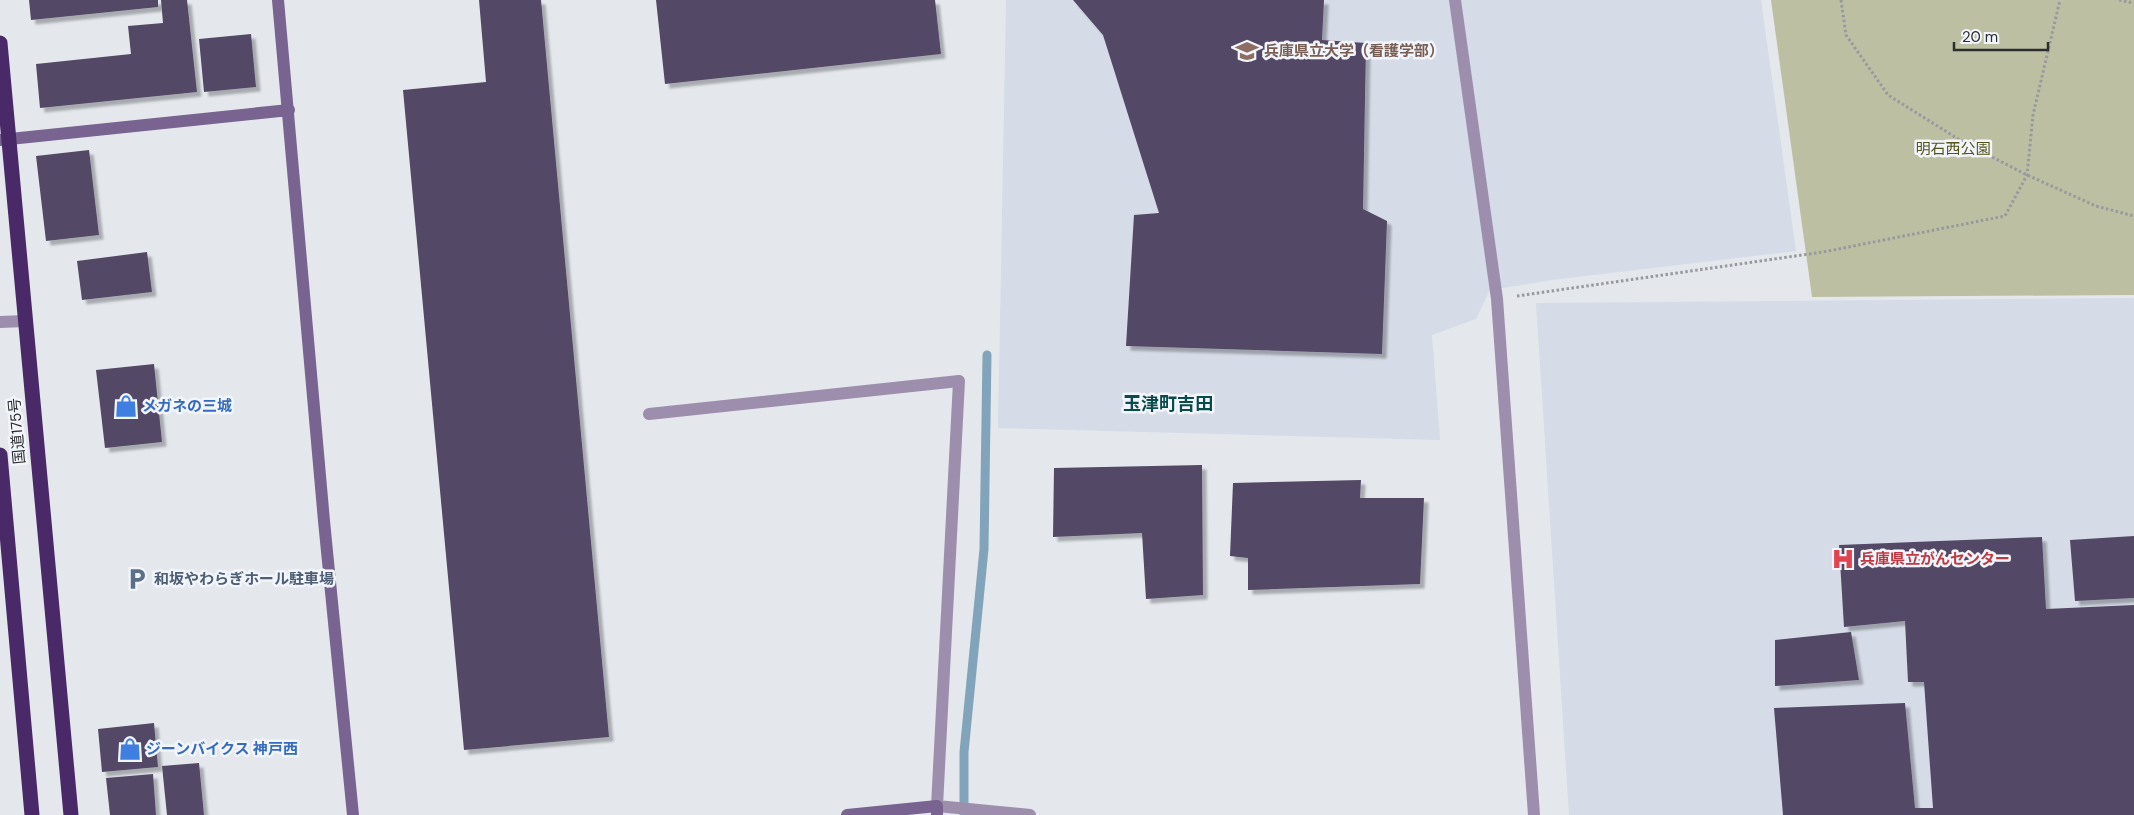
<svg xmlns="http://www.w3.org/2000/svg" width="2134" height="815" viewBox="0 0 2134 815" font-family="'DM Sans','Noto Sans JP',sans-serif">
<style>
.built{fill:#d5dbe7}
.green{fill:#bdbfa2}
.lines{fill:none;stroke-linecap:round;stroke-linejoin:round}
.stream{stroke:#81a4ba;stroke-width:9}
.building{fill:#534866;filter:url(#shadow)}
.path{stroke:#97999d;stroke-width:3;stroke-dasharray:2.5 2.5;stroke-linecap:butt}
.lane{stroke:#9d8eae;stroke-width:12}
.street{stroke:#9d8eae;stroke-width:12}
.secondary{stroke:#796391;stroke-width:12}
.highway{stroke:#4a2969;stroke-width:15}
.labels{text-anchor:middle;stroke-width:5;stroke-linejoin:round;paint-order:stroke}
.education-label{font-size:15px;font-weight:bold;fill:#785e54;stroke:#f2f5fb;text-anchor:start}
.park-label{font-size:15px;fill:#545519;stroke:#f2f5fb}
.shop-label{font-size:15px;font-weight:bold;fill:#366cbe;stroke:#f2f5fb;text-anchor:start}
.street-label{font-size:15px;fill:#2c2d2f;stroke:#f2f5fb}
.health-label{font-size:15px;font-weight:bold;fill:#be3a42;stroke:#f2f5fb;text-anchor:start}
.service-label{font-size:15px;font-weight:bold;fill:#4e5e75;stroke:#f2f5fb;text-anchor:start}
.quarter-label{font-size:18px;font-weight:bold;fill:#0a4b4d;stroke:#f2f5fb}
</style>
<defs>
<filter id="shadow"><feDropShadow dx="4.5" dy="4.5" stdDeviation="1" flood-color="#0004"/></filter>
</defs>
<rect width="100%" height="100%" fill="#e4e8ed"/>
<path class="built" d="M1006,0h755l35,251 -244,29 -62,10 -14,29 -44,16 8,105 -442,-12z
M2134,298v517h-565l-33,-512z"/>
<path class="green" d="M1771,0h363v295l-322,2z"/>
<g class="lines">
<path class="stream" d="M964,815v-63l20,-203 3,-194"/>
</g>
<path class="building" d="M29,0h129v7l-127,13z
M161,0h26l10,92 -157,16 -4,-44 95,-10 -3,-28 35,-3z
M479,0h62l68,737 -145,13 -61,-660 83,-8z
M656,0h279l6,54 -276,30z
M1073,0h251l-2,40 44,3 -3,166 24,12 -5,133 -256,-8 8,-131 25,-2 -56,-178z
M251,34l5,53 -52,5 -5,-53z
M89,150l10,85 -53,6 -10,-85z
M147,252l5,40 -70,8 -5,-39z
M154,364l8,78 -57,6 -9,-78z
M1202,465l1,130 -57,4 -4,-66 -89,4 1,-69z
M1361,480l-1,18h64l-4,86 -172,6v-32l-18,-2 3,-73z
M2134,536v62l-59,3 -5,-61z
M2042,537l4,72 88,-4v210h-351l-9,-107 131,-5 10,105h18l-9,-126h-16l-3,-61 -61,6 -5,-82z
M1851,632l8,48 -84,6v-46z
M154,723l4,44 -56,5 -4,-43z
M199,763l5,52h-37l-5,-49z
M153,774l3,41h-46l-4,-37z"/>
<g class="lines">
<path class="path" d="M1841,0l5,35 42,60 75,47 64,33 69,31 38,10
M2119,0l15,3
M1517,296l306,-44 182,-36 22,-41 6,-60 27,-115"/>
<path class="lane" d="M1455,0l42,299 37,516"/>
<path class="street" d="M0,322l25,-1
M649,414l310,-33 -22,425 93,9"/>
<path class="secondary" d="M278,0l46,521 29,294
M0,140l289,-30
M847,815l90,-9v9"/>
<path class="highway" d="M0,43l71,772
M0,455l32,360"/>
</g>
<defs>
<symbol id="university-bare" viewBox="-9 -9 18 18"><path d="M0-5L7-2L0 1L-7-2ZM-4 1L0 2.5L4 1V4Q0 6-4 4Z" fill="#8d6e63" stroke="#f2f5fb" stroke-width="2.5" paint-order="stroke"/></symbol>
<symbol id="shop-bare" viewBox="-9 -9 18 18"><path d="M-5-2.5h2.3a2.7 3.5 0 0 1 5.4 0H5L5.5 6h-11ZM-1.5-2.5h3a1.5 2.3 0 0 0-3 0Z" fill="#3f7fe0" stroke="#f2f5fb" stroke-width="2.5" paint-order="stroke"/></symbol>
<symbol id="hospital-bare" viewBox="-9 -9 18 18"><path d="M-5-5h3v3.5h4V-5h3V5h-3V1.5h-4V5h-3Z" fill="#e0444e" stroke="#f2f5fb" stroke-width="2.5" paint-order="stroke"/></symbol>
<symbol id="parking-bare" viewBox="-9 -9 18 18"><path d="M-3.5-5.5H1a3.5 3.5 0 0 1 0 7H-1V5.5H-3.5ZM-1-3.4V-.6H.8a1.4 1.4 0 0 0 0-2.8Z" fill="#5c6f8a" stroke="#f2f5fb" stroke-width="2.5" paint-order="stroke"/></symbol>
</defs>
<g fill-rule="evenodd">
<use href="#university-bare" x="1231" y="35" width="32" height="32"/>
<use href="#shop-bare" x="110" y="390" width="32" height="32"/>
<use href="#hospital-bare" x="1827" y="543" width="32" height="32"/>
<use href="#parking-bare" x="121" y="563" width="32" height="32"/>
<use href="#shop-bare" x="114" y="733" width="32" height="32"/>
</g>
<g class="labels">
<g class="education-label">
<text x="1264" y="56">兵庫県立大学（看護学部）</text>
</g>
<g class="park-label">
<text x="1953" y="154">明石西公園</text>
</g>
<g class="shop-label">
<text x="142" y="411">メガネの三城</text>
<text x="146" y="754">ジーンバイクス 神戸西</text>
</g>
<g class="street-label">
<text transform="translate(17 431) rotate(-95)" y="5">国道175号</text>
</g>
<g class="health-label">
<text x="1860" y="564">兵庫県立がんセンター</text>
</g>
<g class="service-label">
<text x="154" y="584">和坂やわらぎホール駐車場</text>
</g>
<g class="quarter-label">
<text x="1168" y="410">玉津町吉田</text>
</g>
</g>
<path d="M1954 42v8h94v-8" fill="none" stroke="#2c2d2f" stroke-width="2.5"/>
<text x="1962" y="42" font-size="15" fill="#2c2d2f" stroke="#f2f5fb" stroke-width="4" paint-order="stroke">20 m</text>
</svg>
